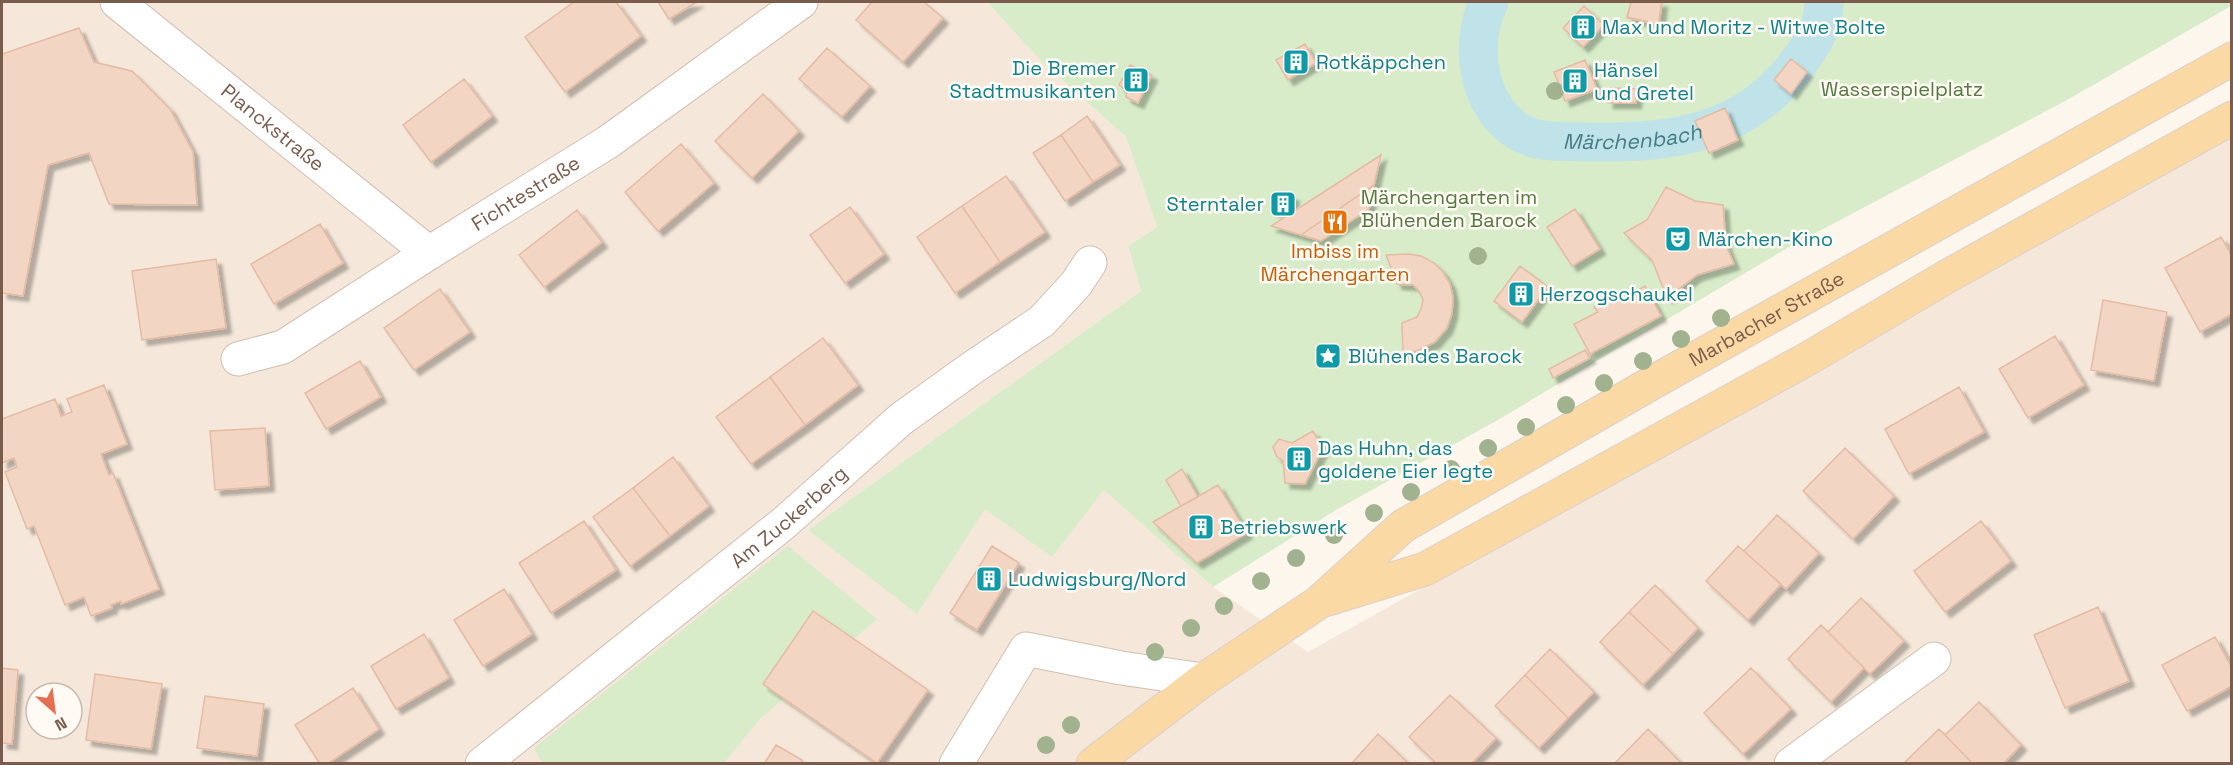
<svg xmlns="http://www.w3.org/2000/svg" width="2233" height="765" viewBox="0 0 2233 765" font-family="'Space Grotesk',sans-serif">
<style>
.residential{fill:#f5e8da;fill-rule:evenodd}
.green{fill:#d8ecc9}
.lines{fill:none;stroke-linecap:round;stroke-linejoin:round}
.canal{stroke:#bfe3e8;stroke-width:39}
.building{fill:#f3d5c3;stroke:#e6bba3;stroke-width:1.5;filter:url(#shadow)}
.minor-casing{stroke:#d1beb0;stroke-width:35}
.major-casing{stroke:#dad1cd;stroke-width:35}
.minor{stroke:#fff;stroke-width:33}
.major{stroke:#fbd9a5;stroke-width:33}
.tree{fill:#a0b28e}
.labels{text-anchor:middle;stroke-width:5;stroke-linejoin:round;paint-order:stroke}
.culture-label{font-size:20px;fill:#0d838f;stroke:#fffaf3;text-anchor:start}
.park-label{font-size:20px;fill:#537a41;stroke:#fffaf3}
.street-label{font-size:20px;fill:#7a5c4d;stroke:#fffaf3}
.food-label{font-size:20px;fill:#c56008;stroke:#fffaf3}
.water-label{font-size:21px;font-style:italic;fill:#437c86;stroke:#fffaf3}
</style>
<defs>
<filter id="shadow"><feDropShadow dx="5.5" dy="5.5" stdDeviation="1.5" flood-color="#0004"/></filter>
</defs>
<rect width="100%" height="100%" fill="#fdf6ec"/>
<path class="residential" d="M2,2h985l53,58 86,77 31,90 -29,19 13,45 -333,239 177,-21 119,-20 109,98 95,65 923,-517v628h-2229zM36,693h36v36h-36z"/>
<path class="green" d="M987,2h1244v4l-164,94 -278,147 -293,174 -160,89 -123,77 -109,-97 -52,67 -67,-48 -68,105 -109,-84 333,-239 -13,-45 29,-19 -31,-90 -86,-77z
M788,546l89,73 -117,100 -36,44h-182l-8,-15z"/>
<g class="lines">
<path class="canal" id="s1" d="M1489,2c-21,42 -12,108 34,132 20,10 47,7 68,8 83,1 154,-8 207,-79 16,-22 25,-34 26,-61"/>
</g>
<path class="building" d="M574,2h42l25,34 -76,56 -40,-55z
M658,2h39l-28,17z
M872,2h52l19,16 -40,44 -47,-42z
M1631,2h31l-4,22 -31,-7z
M1631,2h31l-3,22 -32,-6z
M1584,6l20,19 -21,22 -20,-19z
M79,28l15,34 38,9 38,38 23,43 4,53 -88,-1 -20,-51 -41,12 -25,131 -21,-3v-239z
M1305,44l11,19 -28,17 -12,-20z
M827,48l43,38 -28,31 -43,-38z
M1791,59l16,13 -16,22 -17,-14z
M1585,60l12,29 -32,12 -11,-29z
M1130,65l22,10 -14,28 -12,-6 1,-6 -8,-6z
M464,79l28,37 -61,46 -28,-37z
M1609,88l28,1 -1,14h-28z
M763,94l36,37 -47,47 -37,-37z
M1725,108l13,32 -29,13 -14,-32z
M1087,116l33,49 -27,17 -32,-47z
M1061,135l32,47 -28,19 -32,-48z
M681,144l33,39 -56,48 -33,-39z
M1381,155l-7,30 -73,50 -30,-9z
M1006,176l39,56 -45,30 -38,-56z
M1374,185l-5,24 -48,32 -20,-6z
M1666,187l29,14 28,4 3,40 8,19 -37,11 -30,23 -15,-38 -28,-27 23,-13z
M1278,192l16,4 -5,19 -16,-4z
M962,206l38,56 -45,31 -38,-56z
M850,207l34,47 -39,29 -35,-48z
M1575,209l25,40 -28,17 -25,-39z
M577,210l25,32 -58,45 -25,-32z
M320,224l23,39 -69,41 -23,-40z
M2221,237l11,19v58l-32,18 -35,-64z
M1408,254l13,2 13,7 9,9 7,12 3,13 -1,16 -5,15 -12,14 -18,9 -14,3 -1,-31 15,-6 4,-8 2,-9 -4,-9 -6,-6 -16,-1 -11,-29z
M216,259l10,69 -84,12 -10,-69z
M1520,266l28,21 -26,35 -28,-21z
M1645,286l16,30 -71,38 -16,-30 24,-12 -4,-5 19,-10 4,5z
M440,289l30,43 -56,38 -30,-42z
M2103,300l64,12 -13,69 -63,-11z
M2055,336l29,49 -56,33 -29,-49z
M823,338l35,47 -53,40 -35,-48z
M1585,350l5,8 -37,20 -4,-9z
M360,361l21,36 -55,32 -21,-36z
M770,377l35,48 -54,39 -35,-47z
M104,385l23,59 -26,10 8,21 4,-2 46,116 -38,15v-3l-10,4 1,3 -21,8 -7,-19 -19,8 -31,-79 -7,3 -22,-57 12,-5 -3,-9 -12,5v-44l53,-20 6,17 11,-4 -5,-13z
M1959,387l25,45 -75,42 -24,-45z
M265,428l4,58 -54,4 -5,-59z
M1313,431l10,17 -18,36 -20,-1 -2,-22 -6,-4 -4,-10 6,-8 13,4z
M1845,448l49,48 -41,43 -50,-48z
M673,457l36,49 -39,30 -37,-48z
M1182,469l16,28 -17,9 -15,-26z
M1218,485l29,48 -50,30 -44,-41z
M633,488l37,48 -40,30 -37,-49z
M1777,515l42,38 -33,36 -42,-38z
M584,521l32,49 -65,43 -32,-50z
M1981,521l30,40 -66,51 -31,-41z
M992,546l27,17 -42,67 -27,-17z
M1738,546l43,38 -33,36 -42,-39z
M1655,585l43,43 -25,26 -44,-42z
M504,589l28,45 -49,32 -29,-46z
M1861,598l43,43 -34,33 -42,-42z
M2098,607l31,74 -64,27 -31,-73z
M813,611l115,79 -51,73 -114,-79z
M1629,612l44,42 -30,31 -43,-43z
M1821,625l43,43 -33,34 -43,-43z
M424,634l25,44 -53,31 -25,-43z
M2215,637l17,31v18l-45,25 -25,-46z
M1550,649l44,43 -26,26 -43,-43z
M2,668l16,2 -6,74 -10,-1z
M1751,668l40,41 -48,45 -39,-41z
M95,674l67,10 -11,65 -65,-9z
M1525,675l43,43 -29,30 -44,-42z
M353,688l26,41 -52,35h-7l-25,-39z
M1450,695l46,43 -25,26h-34l-28,-27z
M205,696l59,8 -7,52 -60,-8z
M1979,702l42,43 -18,19h-30l-28,-29z
M1648,729l34,35h-68z
M1939,729l6,6 28,29h-66l-2,-2z
M1378,734l31,30h-58z
M776,745l26,15 -2,4h-36z"/>
<g class="lines">
<defs>
<g id="minor">
<path id="s2" d="M117,2l312,251"/>
<path id="s3" d="M238,359l45,-12 146,-94 179,-111 193,-140"/>
<path id="s4" d="M482,764l302,-241 117,-104 71,-51 70,-47 34,-37 14,-21"/>
<path d="M956,764l70,-115 95,19 82,12"/>
<path d="M1791,764l143,-105"/>
</g>
<g id="major">
<path d="M1328,599l97,-30 384,-211 137,-81 286,-159"/>
<path id="s5" d="M1093,764l110,-84 115,-77 85,-77 254,-146 575,-321"/>
</g>
</defs>
<use href="#minor" class="minor-casing"/>
<use href="#major" class="major-casing"/>
<use href="#minor" class="minor"/>
<use href="#major" class="major"/>
</g>
<g class="tree">
<circle cx="1555" cy="91" r="9"/>
<circle cx="1478" cy="256" r="9"/>
<circle cx="1721" cy="318" r="9"/>
<circle cx="1681" cy="339" r="9"/>
<circle cx="1643" cy="361" r="9"/>
<circle cx="1604" cy="383" r="9"/>
<circle cx="1566" cy="405" r="9"/>
<circle cx="1526" cy="427" r="9"/>
<circle cx="1488" cy="448" r="9"/>
<circle cx="1451" cy="469" r="9"/>
<circle cx="1411" cy="492" r="9"/>
<circle cx="1374" cy="513" r="9"/>
<circle cx="1334" cy="535" r="9"/>
<circle cx="1296" cy="558" r="9"/>
<circle cx="1261" cy="581" r="9"/>
<circle cx="1224" cy="606" r="9"/>
<circle cx="1191" cy="628" r="9"/>
<circle cx="1155" cy="652" r="9"/>
<circle cx="1071" cy="725" r="9"/>
<circle cx="1046" cy="745" r="9"/>
</g>
<defs>
<symbol id="building-square" viewBox="-11 -11 22 22"><rect x="-9" y="-9" width="18" height="18" rx="4" fill="#0f9aa8" stroke="#fffaf3"/><path d="M-4-6H4V6H1V3H-1V6H-4ZM-2.5-4.3h1.7v1.8h-1.7ZM.8-4.3h1.7v1.8H.8ZM-2.5-1h1.7V.8h-1.7ZM.8-1h1.7V.8H.8Z" fill="#fff"/></symbol>
<symbol id="restaurant-square" viewBox="-11 -11 22 22"><rect x="-9" y="-9" width="18" height="18" rx="4" fill="#e8710a" stroke="#fffaf3"/><path d="M-5-6h1v4h1v-4h1v4h1v-4h1v5L-1.5 .5V6h-2V.5L-5-1ZM5-6V6H3V1.5H1.5Q1.5-4 5-6Z" fill="#fff"/></symbol>
<symbol id="theatre-square" viewBox="-11 -11 22 22"><rect x="-9" y="-9" width="18" height="18" rx="4" fill="#0f9aa8" stroke="#fffaf3"/><path d="M-5-5.5Q0-4 5-5.5V0Q5 5 0 6Q-5 5-5 0ZM-3.3-2.5H-1v1.5H-3.3ZM1-2.5H3.3v1.5H1ZM-2.8 1Q0 5.5 2.8 1Z" fill="#fff"/></symbol>
<symbol id="sight-square" viewBox="-11 -11 22 22"><rect x="-9" y="-9" width="18" height="18" rx="4" fill="#0f9aa8" stroke="#fffaf3"/><path d="M0-6L1.8-2.2L6-1.7L2.9 1.2L3.7 5.4L0 3.3L-3.7 5.4L-2.9 1.2L-6-1.7L-1.8-2.2Z" fill="#fff"/></symbol>
</defs>
<g fill-rule="evenodd">
<use href="#building-square" x="1568" y="12" width="30" height="30"/>
<use href="#building-square" x="1281" y="47" width="30" height="30"/>
<use href="#building-square" x="1121" y="65" width="30" height="30"/>
<use href="#building-square" x="1560" y="66" width="30" height="30"/>
<use href="#building-square" x="1268" y="189" width="30" height="30"/>
<use href="#restaurant-square" x="1320" y="207" width="30" height="30"/>
<use href="#theatre-square" x="1663" y="224" width="30" height="30"/>
<use href="#building-square" x="1506" y="279" width="30" height="30"/>
<use href="#sight-square" x="1313" y="341" width="30" height="30"/>
<use href="#building-square" x="1284" y="444" width="30" height="30"/>
<use href="#building-square" x="1186" y="512" width="30" height="30"/>
<use href="#building-square" x="974" y="564" width="30" height="30"/>
</g>
<g class="labels">
<g class="culture-label">
<text x="1602" y="34">Max und Moritz - Witwe Bolte</text>
<text x="1316" y="69">Rotkäppchen</text>
<text x="1116" y="75" text-anchor="end">Die Bremer<tspan x="1116" dy="23">Stadtmusikanten</tspan></text>
<text x="1594" y="77">Hänsel<tspan x="1594" dy="23">und Gretel</tspan></text>
<text x="1264" y="211" text-anchor="end">Sterntaler</text>
<text x="1698" y="246">Märchen-Kino</text>
<text x="1540" y="301">Herzogschaukel</text>
<text x="1348" y="363">Blühendes Barock</text>
<text x="1318" y="455">Das Huhn, das<tspan x="1318" dy="23">goldene Eier legte</tspan></text>
<text x="1220" y="534">Betriebswerk</text>
<text x="1008" y="586">Ludwigsburg/Nord</text>
</g>
<g class="park-label">
<text x="1902" y="96">Wasserspielplatz</text>
<text x="1449" y="204">Märchengarten im<tspan x="1449" dy="23">Blühenden Barock</tspan></text>
</g>
<g class="street-label">
<text dy="7" stroke="none"><textPath href="#s2" startOffset="200">Planckstraße</textPath></text>
<text dy="7" stroke="none"><textPath href="#s3" startOffset="334">Fichtestraße</textPath></text>
<text dy="7" stroke="none"><textPath href="#s5" startOffset="810">Marbacher Straße</textPath></text>
<text dy="7" stroke="none"><textPath href="#s4" startOffset="394">Am Zuckerberg</textPath></text>
</g>
<g class="food-label">
<text x="1335" y="258">Imbiss im<tspan x="1335" dy="23">Märchengarten</tspan></text>
</g>
<g class="water-label">
<text dy="7" stroke="none"><textPath href="#s1" startOffset="260">Märchenbach</textPath></text>
</g>
</g>
<rect width="2233" height="765" fill="none" stroke="#7a5c4d" stroke-width="6"/>
<g transform="translate(54 711) rotate(152)"><circle r="28" fill="#fffaf3" stroke="#cabbb1" stroke-width="1.5"/>
<path d="M0-4.5L10 22L0 15L-10 22Z" fill="#e76f51"/>
<text y="-9" font-size="16" font-weight="bold" text-anchor="middle" fill="#7a5c4d">N</text>
</g>
</svg>
